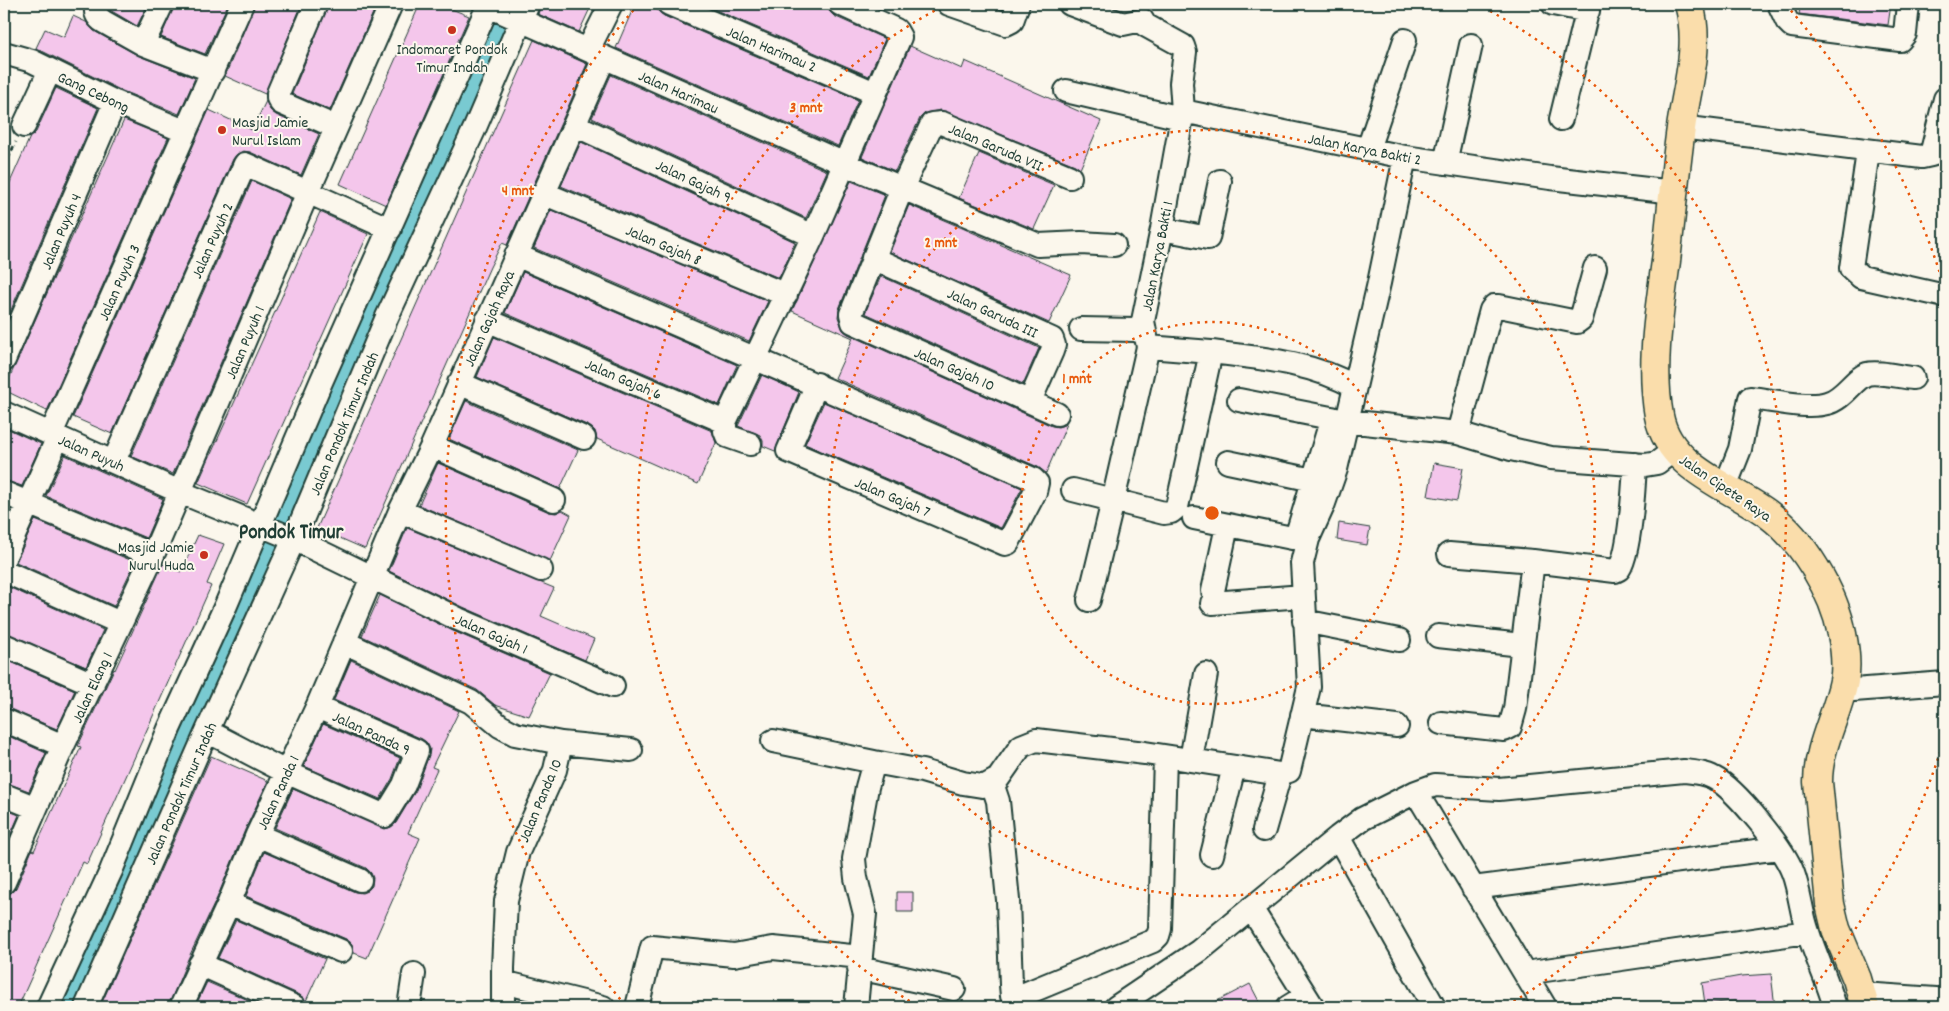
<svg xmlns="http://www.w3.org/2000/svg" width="1949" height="1011" viewBox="0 0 1949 1011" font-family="Dekko,sans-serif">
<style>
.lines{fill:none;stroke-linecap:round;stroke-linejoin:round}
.canal{stroke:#79cad1;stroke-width:16}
.building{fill:#f4c6eb;stroke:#1f3d34}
.minor-casing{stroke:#1f3d34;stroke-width:26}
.major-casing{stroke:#1f3d34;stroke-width:31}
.path{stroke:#1f3d34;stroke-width:3;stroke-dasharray:5 4;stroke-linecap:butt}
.minor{stroke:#fbf7ec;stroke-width:22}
.major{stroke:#faddab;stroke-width:28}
.ring{fill:none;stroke:#e8590c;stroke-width:2.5;stroke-dasharray:2.5 5}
.poi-dot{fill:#c8321e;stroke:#fbf7ec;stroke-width:2}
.labels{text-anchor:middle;stroke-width:4;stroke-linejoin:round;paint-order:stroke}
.poi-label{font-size:16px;fill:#1f3d34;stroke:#fbf7ec}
.street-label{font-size:16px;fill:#1f3d34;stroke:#fbf7ec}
.district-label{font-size:21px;font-weight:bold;fill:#1f3d34;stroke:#fbf7ec}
.centre{fill:#e8590c;stroke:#fbf7ec;stroke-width:2.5}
.ring-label{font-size:15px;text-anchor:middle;font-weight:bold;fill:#e8590c;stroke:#fbf7ec;stroke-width:4;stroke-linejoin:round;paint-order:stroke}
</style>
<rect width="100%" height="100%" fill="#fbf7ec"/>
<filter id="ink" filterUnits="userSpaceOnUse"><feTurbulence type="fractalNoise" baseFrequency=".02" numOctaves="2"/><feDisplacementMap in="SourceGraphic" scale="10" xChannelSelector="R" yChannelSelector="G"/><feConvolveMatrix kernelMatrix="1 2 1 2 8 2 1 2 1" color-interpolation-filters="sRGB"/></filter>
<g filter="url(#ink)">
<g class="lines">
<path class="canal" d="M65,1007l444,-1003"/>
</g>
<path class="building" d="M110,4h38l-11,22 -27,-16z
M175,4h53l-23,50 -44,-17z
M255,4h47l-37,90 -40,-18z
M329,4h48l-47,106 -38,-16z
M420,4h19l30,12 -83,189 -46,-21z
M541,4h51l-13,28 -41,-18z
M635,4h21l2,7 6,5 194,84 -20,46 -222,-98z
M702,4h125l2,7 5,5 51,23 -16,37z
M1801,4h90l-3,21 -89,-11z
M73,16l13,6 8,9 43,24 58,23 -16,36 -59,-24 -84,-42 9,-19 19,8z
M534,40l53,24 -80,181 -5,-2 -12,24 -125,282 -48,-21z
M910,46l52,23 3,-8 136,60 -21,48 -5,-4 -134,-55 -16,3 -5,5 -25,53 -33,-14z
M611,75l216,96 -21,47 -214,-100z
M56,88l42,20 -94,218v-130l26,-59 6,-5z
M266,101l4,9 6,5 43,19 -18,41 -51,-23 -7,-1 -6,3 -4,5 -121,275 -39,-17 136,-307 43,20z
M124,120l44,18 -121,273 -43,-21z
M581,142l214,100 -16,36 -218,-92z
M979,153l75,32 -20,44 -75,-31z
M252,181l39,18 -118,275 -42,-18z
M851,181l34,14 -46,114 -1,8 5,13 5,4 204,92 6,1 9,-3 -21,49 -8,-6 -203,-89 18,-40 -61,-27z
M909,205l162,70 -22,48 -159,-71z
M551,210l217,91 -19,40 -215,-93z
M320,212l48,22 -121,270 -49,-21z
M523,272l214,93 -18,40 -214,-92z
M881,276l158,72 -16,36 -158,-71z
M494,337l218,94 4,12 -18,41 -101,-45 -2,-8 -6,-5 -112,-49z
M762,375l37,17 -24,59 -12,-5v-5l-3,-6 -22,-9z
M466,401l112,49 -18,39 -111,-50z
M824,402l198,86 -21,40 -196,-84z
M4,427l37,17 -19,42 -18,-6z
M65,455l98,44 -17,39 -100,-42z
M438,463l111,49 7,1 6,-3 9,5 -21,46 -131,-56z
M1434,463l29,5 -6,33 -29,-5z
M4,507l7,3 -7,16z
M35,520l100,42 -21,44 -98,-44z
M1339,523l31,5 -3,17 -30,-5z
M407,528l147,60 -13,28 53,23 -9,21 -122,-53 -74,-36z
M198,535l26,9 -17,40 4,2 -124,278 -4,-2 -65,145h-14v-112l7,-2 5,-5 16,-38 2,1 47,-104 -3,-1 36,-77 1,1 48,-106 18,8z
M4,585l99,45 -17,37 -82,-35z
M380,595l73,36 97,42 -21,43 -34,-11 -18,-15 -115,-54z
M4,659l71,31 -18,39 -53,-22z
M351,660l108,51 -27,56 5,2 -29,64 12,5 -53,120 -13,-5 -2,-9 -6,-5 -100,-43 18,-44 91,40 7,1 5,-2 5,-5 1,-8 -2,-5 -5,-5 -91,-40 18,-39 92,40 6,-2 5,-4 20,-33 13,-35 1,-6 -3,-6 -5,-4 -88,-39z
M323,724l77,34 -8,21 -12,20 -76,-33z
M4,734l42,19 -17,38 -25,-9z
M211,756l57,25 -23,49 -28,68 -29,61 -20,48h-68z
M4,809l15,6 -15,35z
M897,892h16v20h-16z
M236,920l89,39 -19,42 -6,-6 -82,-37z
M1771,974l4,33h-39l-1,-6 -30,3 -3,-21 39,-7z
M207,982l57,25h-69z
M1250,984l12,23h-57l24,-12z"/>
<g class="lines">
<defs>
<path id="minor" d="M97,4c-3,8 0,14 7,18l39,22 70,27
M316,4l-38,89v5l3,5 55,24
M484,4l361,160 193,81 43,-2 33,2
M669,4l206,89
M949,4l57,20 6,-3 6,-17
M1070,4l53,20 19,-4
M1553,4l35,7
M1779,4l8,17 5,5 108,14 5,-6 3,-30
M143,44l19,-40
M588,50l23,-46
M4,53l28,8 83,41 69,29
M1066,91l115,27
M1183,111l222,46 145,21 124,14
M1561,119l28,-115
M575,125l238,111
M24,126l26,-56
M1681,127l241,30 9,-2 14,-56
M1368,149l37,-109
M1868,152l-17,116 10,9 84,19
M1445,163l26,-118
M543,193l243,102
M1162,229l46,9 12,-57
M516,255c172,75 345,148 517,224l4,4 -2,9 -27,51 -3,1 -217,-93 29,-67
M873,258l179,81 2,6 -2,6 -22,50
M487,320l238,102
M1081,329l54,1 10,3
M1148,347l63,5
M4,360l111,-258
M459,383l125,55
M1239,400l107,21 112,12 33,-123 3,-4h5l78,16 4,-3 14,-51
M4,413l176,79 114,47 164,80 155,67
M1057,414l-204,-92 -2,-8 51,-126 30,-64 10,-1 128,54
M1458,433l53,16 40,9 94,7 12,-2 17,-13
M51,434l191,-430
M750,444l-23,-8 -2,-5v-9l88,-186 87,-199 -4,-7 -56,-26
M432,446l122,54
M114,461l131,-297 145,65
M1228,462l85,18
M1725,487l15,-38 10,-51c22,2 56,11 77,5 17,-4 27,-25 40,-29 10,-3 34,3 46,4
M1073,490l91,23 7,-1 6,-5 34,-155c48,6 101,10 144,35
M4,493l149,62
M400,511l141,59
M1194,518l98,20 6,-7 34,-113
M1449,554l84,7
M4,558l54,-121
M4,571l116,52
M1213,591l14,-65
M1089,600l24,-99 35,-154 -5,-26 19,-92 21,-118 -2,-28 4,-31 -2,-6 -38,-21 -3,-5
M1212,603l91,-7
M1304,621l95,19
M1438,636l84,9
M344,642l127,60 29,24 15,8 46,9 -6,27 -37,82 -12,49 -3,67v39
M4,645l89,39
M1841,691l104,-8
M1302,715l95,11
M4,720l59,26
M1441,723l63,7 6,-3 5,-18 18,-148 82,10 4,-2c11,-16 15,-84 16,-105
M207,731l79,41 99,44 19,-31 13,-34 -100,-44
M773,741l101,21
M561,743l70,7
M1191,760l15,-86
M992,783l6,18 10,99 3,85 1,11 3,2 138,-57 5,-5 2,-7 5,-172
M1416,792l129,215
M4,795l32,13
M1264,830l16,-56
M257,835l103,45
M1338,837l96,170
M1212,855l22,-88
M4,882l59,-136 90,-191 155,-363 83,-188
M1473,888l306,-40
M229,903l112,48
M1251,908l62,99
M200,964l95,43
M859,968l95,21
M1525,973l282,-41
M503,982l100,25
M1862,994l74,5
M48,1007l63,-136 58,-142 57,-124 95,-223 168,-378
M86,1007l121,-276 87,-192 93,-222 87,-187 54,-126
M181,1007l48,-104 28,-68 60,-128 83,-196 32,-65 172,-388
M409,1007l5,-33
M637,1007l15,-60 82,8 39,-7 88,9
M856,1007l9,-93 -9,-36 -2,-19 13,-72 7,-25 48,9 41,12 19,3 5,-1 11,-6 23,-33 15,-6 109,13 135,21 9,-3 20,-84 -7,-124 6,-24 15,-33 13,-37 43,-186 26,-126
M1116,1007l83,-56 139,-114 24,-18 54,-27 19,-7 64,4 185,-18c10,1 21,2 30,7 22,11 70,71 79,95 7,19 8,40 15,59 8,26 20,49 27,75
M1288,1007l18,-11"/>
<path id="major" d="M1689,4c12,42 -2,81 -8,124 -6,44 -10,89 -15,133 -7,52 -16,104 -7,155 10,53 71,70 109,98 35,26 66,78 74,120 3,15 5,32 2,47 -7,35 -26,65 -26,101l12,122 6,25 21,50 8,28"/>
</defs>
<use href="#minor" class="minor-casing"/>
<use href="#major" class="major-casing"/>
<path class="path" d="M4,167l12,-25"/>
<use href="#minor" class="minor"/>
<use href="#major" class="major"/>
</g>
</g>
<g class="ring">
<circle cx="1212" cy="513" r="191"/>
<circle cx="1212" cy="513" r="383"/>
<path d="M916 1005A574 574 0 0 1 947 4M1477 4A574 574 0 0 1 1508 1005"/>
<path d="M1945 737A766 766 0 0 1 1799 1005M625 1005A766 766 0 0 1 638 5M1786 5A766 766 0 0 1 1945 289"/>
</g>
<g class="poi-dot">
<circle cx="452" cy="30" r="5"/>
<circle cx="222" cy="130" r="5"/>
<circle cx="204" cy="555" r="5"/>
</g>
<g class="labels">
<g class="poi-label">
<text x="452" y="54">Indomaret Pondok<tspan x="452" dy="18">Timur Indah</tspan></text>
<text x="232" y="127" text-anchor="start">Masjid Jamie<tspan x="232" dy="18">Nurul Islam</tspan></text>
<text x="194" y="552" text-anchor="end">Masjid Jamie<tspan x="194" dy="18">Nurul Huda</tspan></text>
</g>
<g class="street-label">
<text transform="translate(772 48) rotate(23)" y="6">Jalan Harimau 2</text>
<text transform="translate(94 91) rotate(25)" y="6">Gang Cebong</text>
<text transform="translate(679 91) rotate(24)" y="6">Jalan Harimau</text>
<text transform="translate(996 146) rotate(23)" y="6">Jalan Garuda VII</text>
<text transform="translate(1365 148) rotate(11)" y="6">Jalan Karya Bakti 2</text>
<text transform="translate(694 180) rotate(25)" y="6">Jalan Gajah 9</text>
<text transform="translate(60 231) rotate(-67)" y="6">Jalan Puyuh 4</text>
<text transform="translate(211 240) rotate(-66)" y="6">Jalan Puyuh 2</text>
<text transform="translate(664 244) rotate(23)" y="6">Jalan Gajah 8</text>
<text transform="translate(1156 256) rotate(-79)" y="6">Jalan Karya Bakti 1</text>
<text transform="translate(118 282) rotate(-66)" y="6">Jalan Puyuh 3</text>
<text transform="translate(993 312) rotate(25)" y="6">Jalan Garuda III</text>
<text transform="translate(488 318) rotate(-66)" y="6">Jalan Gajah Raya</text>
<text transform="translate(244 342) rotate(-67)" y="6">Jalan Puyuh 1</text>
<text transform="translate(955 368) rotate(24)" y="6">Jalan Gajah 10</text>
<text transform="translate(624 378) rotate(23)" y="6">Jalan Gajah 6</text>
<text transform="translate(343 423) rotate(-67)" y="6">Jalan Pondok Timur Indah</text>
<text transform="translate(92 452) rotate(24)" y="6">Jalan Puyuh</text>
<text transform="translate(1726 487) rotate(34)" y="6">Jalan Cipete Raya</text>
<text transform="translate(893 496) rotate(23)" y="6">Jalan Gajah 7</text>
<text transform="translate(492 633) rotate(24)" y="6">Jalan Gajah 1</text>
<text transform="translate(91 687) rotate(-65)" y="6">Jalan Elang 1</text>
<text transform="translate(372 732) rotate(25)" y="6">Jalan Panda 9</text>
<text transform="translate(277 792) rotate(-65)" y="6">Jalan Panda 1</text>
<text transform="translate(180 793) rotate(-66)" y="6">Jalan Pondok Timur Indah</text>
<text transform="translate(539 800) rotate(-67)" y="6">Jalan Panda 10</text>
</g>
<g class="district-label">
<text x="291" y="538">Pondok Timur</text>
</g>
</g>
<circle cx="1212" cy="513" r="8" class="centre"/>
<g class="ring-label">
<text x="806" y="112">3 mnt</text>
<text x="518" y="195">4 mnt</text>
<text x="941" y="247">2 mnt</text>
<text x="1077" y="383">1 mnt</text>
</g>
<rect width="1949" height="1011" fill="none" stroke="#fbf7ec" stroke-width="20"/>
<rect x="10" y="10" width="1929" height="991" fill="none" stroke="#1f3d34" stroke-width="2" filter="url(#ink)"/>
</svg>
